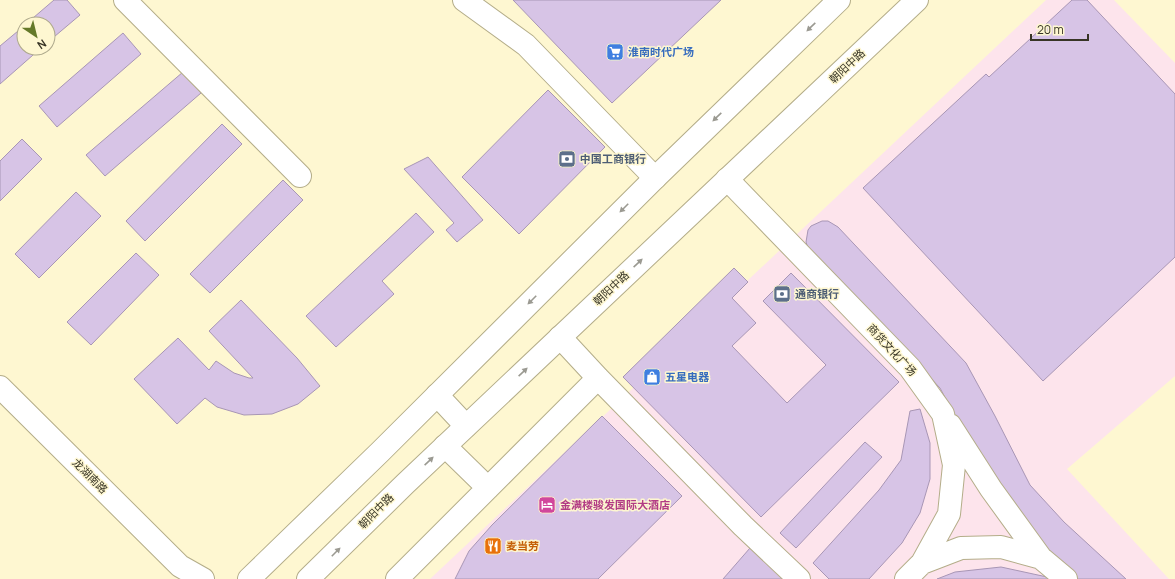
<svg xmlns="http://www.w3.org/2000/svg" width="1175" height="579" viewBox="0 0 1175 579" font-family="Manrope,'Noto Sans SC',sans-serif">
<style>
.commercial{fill:#fde4ec}
.building{fill:#d7c4e6;stroke:#a896b5}
.lines{fill:none;stroke-linecap:round;stroke-linejoin:round}
.minor-casing{stroke:#b4ad89;stroke-width:24}
.major-casing{stroke:#b4ad89;stroke-width:24}
.minor{stroke:#fff;stroke-width:22}
.major{stroke:#fff;stroke-width:22}
.oneway{fill:#9b9a92}
.labels{text-anchor:middle;stroke-width:3;stroke-linejoin:round;paint-order:stroke}
.shop-label{font-size:11px;font-weight:bold;fill:#366cbe;stroke:#fef7d1;text-anchor:start}
.street-label{font-size:11px;fill:#373425;stroke:#fef7d1}
.service-label{font-size:11px;font-weight:bold;fill:#4e5e75;stroke:#fef7d1;text-anchor:start}
.hotel-label{font-size:11px;font-weight:bold;fill:#b23c85;stroke:#fef7d1;text-anchor:start}
.food-label{font-size:11px;font-weight:bold;fill:#c56008;stroke:#fef7d1;text-anchor:start}
</style>
<rect width="100%" height="100%" fill="#fef7d1"/>
<path class="commercial" d="M1046,0h68l61,63v313l-108,93 102,110h-739z"/>
<path class="building" d="M54,0h13l13,15 -32,27v-18h-22z
M513,0h208l-109,103z
M1072,0h15l88,94v163l-132,124 -180,-193 123,-114 3,3z
M24,26v22h17l-41,36v-38z
M123,33l18,21 -84,73 -18,-21z
M183,72l18,21 -96,83 -19,-21z
M548,90l57,57 -86,87 -57,-57z
M222,124l20,20 -97,97 -19,-20z
M22,139l20,20 -42,42v-40z
M428,157l55,63 -26,22 -11,-12 8,-7 -50,-54z
M283,180l20,20 -93,93 -20,-19z
M76,192l25,24 -62,62 -24,-24z
M416,213l18,19 -52,49 12,13 -58,53 -30,-31z
M822,221h6l10,6 128,136 29,53 35,69 34,37 62,57h-50l-36,-34 -76,-112 -24,-45 -132,-140 -2,-6 2,-12 3,-4z
M136,253l23,22 -68,70 -24,-23z
M734,268l14,14 -16,16 24,25 -24,23 55,57 39,-38 -63,-64 28,-28 108,109 -138,135 -138,-140z
M241,300l56,58 23,28 -22,18 -26,10 -28,1 -27,-8 -12,-9 -28,26 -43,-45 44,-41 31,32 7,-9 18,12 15,5h4l-44,-47z
M920,409l10,34v36l-10,34 -18,30 -33,36h-40l-16,-16 66,-73 22,-30 9,-49z
M602,416l80,80 -84,83h-143l14,-28 23,-26z
M865,442l17,15 -86,91 -16,-15z
M750,548l34,31h-61z
M1001,567l46,10 3,2h-113l18,-7z"/>
<g class="lines">
<defs>
<path id="minor" d="M125,0l175,176
M464,0l62,45 129,133
M727,179l183,189 33,46 11,51 -5,49 -27,49 -16,16
M560,337l38,41 145,148 56,53
M437,395l29,31
M950,425l41,64 50,69
M445,446l43,42
M922,563l39,-15 40,-1 40,11 25,21
M397,579l201,-201"/>
<path id="major" d="M0,387l180,179 23,13
M249,579l131,-127 275,-274 184,-178
M308,579l97,-95 512,-484"/>
</defs>
<use href="#minor" class="minor-casing"/>
<use href="#major" class="major-casing"/>
<use href="#minor" class="minor"/>
<use href="#major" class="major"/>
</g>
<defs><path id="oneway-solid" d="M-6-.8H1V-3.2L6.5 0L1 3.2V.8H-6Z"/></defs>
<g class="oneway">
<use href="#oneway-solid" transform="translate(811 27) rotate(136)"/>
<use href="#oneway-solid" transform="translate(717 117) rotate(136)"/>
<use href="#oneway-solid" transform="translate(624 208) rotate(135)"/>
<use href="#oneway-solid" transform="translate(638 263) rotate(-43)"/>
<use href="#oneway-solid" transform="translate(532 300) rotate(135)"/>
<use href="#oneway-solid" transform="translate(523 372) rotate(-43)"/>
<use href="#oneway-solid" transform="translate(429 461) rotate(-43)"/>
<use href="#oneway-solid" transform="translate(336 552) rotate(-45)"/>
</g>
<defs>
<symbol id="supermarket-square" viewBox="-11 -11 22 22"><rect x="-9" y="-9" width="18" height="18" rx="4" fill="#3f7fe0" stroke="#fef7d1"/><path d="M-6-5.5h2.5l.6 2H6L4.5 2H-2.5L-4.4-4H-6ZM-1.5 3.2a1.3 1.3 0 1 0 .1 0ZM3 3.2a1.3 1.3 0 1 0 .1 0Z" fill="#fff"/></symbol>
<symbol id="bank-square" viewBox="-11 -11 22 22"><rect x="-9" y="-9" width="18" height="18" rx="4" fill="#5c6f8a" stroke="#fef7d1"/><path d="M-6-4H6V4H-6ZM0-2.3a2.3 2.3 0 1 0 0 4.6a2.3 2.3 0 1 0 0-4.6Z" fill="#fff"/></symbol>
<symbol id="shop-square" viewBox="-11 -11 22 22"><rect x="-9" y="-9" width="18" height="18" rx="4" fill="#3f7fe0" stroke="#fef7d1"/><path d="M-5-2.5h2.3a2.7 3.5 0 0 1 5.4 0H5L5.5 6h-11ZM-1.5-2.5h3a1.5 2.3 0 0 0-3 0Z" fill="#fff"/></symbol>
<symbol id="hotel-square" viewBox="-11 -11 22 22"><rect x="-9" y="-9" width="18" height="18" rx="4" fill="#d1479c" stroke="#fef7d1"/><path d="M-6-4.5h1.5V1H6V5H4.5V3h-9V5H-6ZM-4 0a1.8 1.8 0 1 1 3.6 0ZM.5 0V-2.5h3Q6-2.5 6 0Z" fill="#fff"/></symbol>
<symbol id="restaurant-square" viewBox="-11 -11 22 22"><rect x="-9" y="-9" width="18" height="18" rx="4" fill="#e8710a" stroke="#fef7d1"/><path d="M-5-6h1v4h1v-4h1v4h1v-4h1v5L-1.5 .5V6h-2V.5L-5-1ZM5-6V6H3V1.5H1.5Q1.5-4 5-6Z" fill="#fff"/></symbol>
</defs>
<g fill-rule="evenodd">
<use href="#supermarket-square" x="605" y="42" width="20" height="20"/>
<use href="#bank-square" x="557" y="149" width="20" height="20"/>
<use href="#bank-square" x="772" y="284" width="20" height="20"/>
<use href="#shop-square" x="642" y="367" width="20" height="20"/>
<use href="#hotel-square" x="537" y="495" width="20" height="20"/>
<use href="#restaurant-square" x="483" y="536" width="20" height="20"/>
</g>
<g class="labels">
<g class="shop-label">
<text x="628" y="56">淮南时代广场</text>
<text x="665" y="381">五星电器</text>
</g>
<g class="street-label">
<text transform="translate(847 66) rotate(-43)" y="4">朝阳中路</text>
<text transform="translate(611 288) rotate(-43)" y="4">朝阳中路</text>
<text transform="translate(892 350) rotate(47)" y="4">商货文化广场</text>
<text transform="translate(90 476) rotate(45)" y="4">龙湖南路</text>
<text transform="translate(376 511) rotate(-45)" y="4">朝阳中路</text>
</g>
<g class="service-label">
<text x="580" y="163">中国工商银行</text>
<text x="795" y="298">通商银行</text>
</g>
<g class="hotel-label">
<text x="560" y="509">金满楼骏发国际大酒店</text>
</g>
<g class="food-label">
<text x="506" y="550">麦当劳</text>
</g>
</g>
<g transform="translate(36 36) rotate(145)"><circle r="19" fill="#fef7d1" stroke="#aea98c"/>
<path d="M0-3L7 15L0 10L-7 15Z" fill="#657929"/>
<text y="-6" font-size="11" font-weight="bold" text-anchor="middle" fill="#373425">N</text>
</g>
<path d="M1031 34v6h57v-6" fill="none" stroke="#373425" stroke-width="2"/>
<text x="1037" y="34" font-size="12" fill="#373425" stroke="#fef7d1" stroke-width="3" paint-order="stroke">20 m</text>
</svg>
